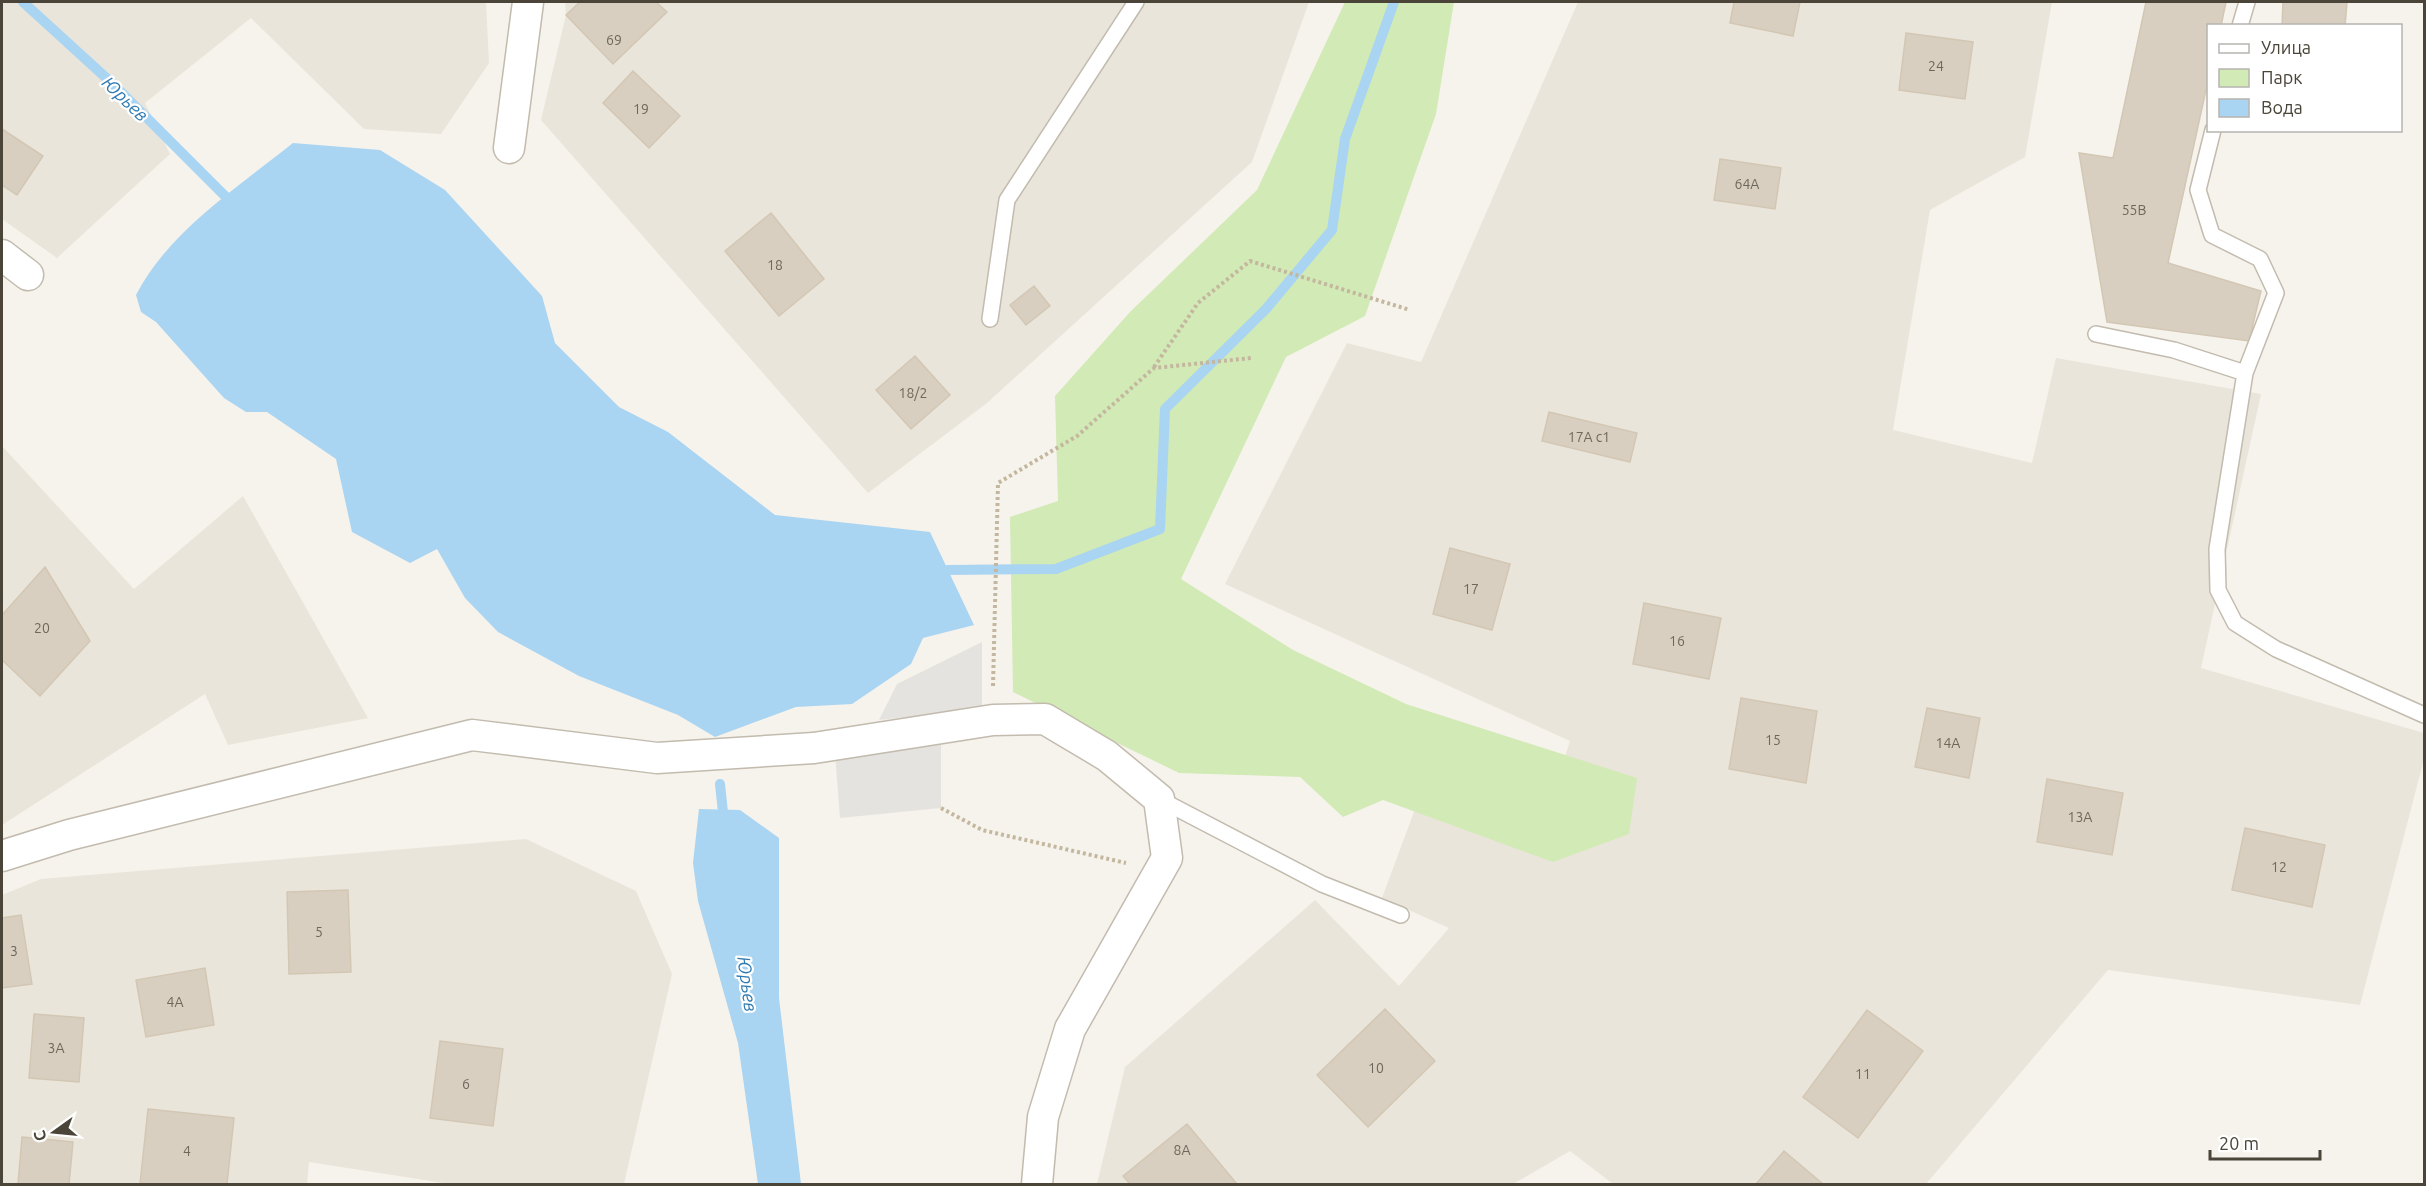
<svg xmlns="http://www.w3.org/2000/svg" width="2426" height="1186" viewBox="0 0 2426 1186" font-family="Ubuntu,sans-serif">
<style>
.residential{fill:#eae5da}
.green{fill:#d2eab5}
.parking{fill:#e5e3e0}
.water{fill:#a9d4f2}
.lines{fill:none;stroke-linecap:round;stroke-linejoin:round}
.stream{stroke:#a9d4f2;stroke-width:10}
.building{fill:#d8cfc1;stroke:#d3c7b4;stroke-width:1.5}
.service-casing{stroke:#c2bbae;stroke-width:18}
.minor-casing{stroke:#c2bbae;stroke-width:33}
.path{stroke:#c4b79f;stroke-width:4;stroke-dasharray:3 3;stroke-linecap:butt}
.service{stroke:#fff;stroke-width:15}
.minor{stroke:#fff;stroke-width:30}
.labels{text-anchor:middle;stroke-width:4.5;stroke-linejoin:round;paint-order:stroke}
.number-label{font-size:14px;fill:#6e675b}
.water-label{font-size:18px;font-style:italic;fill:#2e7ab2;stroke:#fff}
</style>
<rect width="100%" height="100%" fill="#f6f3ec"/>
<path class="residential" d="M2,2h484l3,61 -48,71 -77,-5 -113,-111 -106,85 25,51 -113,104 -55,-39z
M565,2h744l-57,160 -265,241 -119,90 -327,-373 25,-105z
M1578,2h474l-27,155 -95,53 -37,220 139,33 24,-105 205,36 -60,274 223,65v26l-64,246 -252,-35 -182,214h-313l-43,-33 -57,33h-416l28,-117 190,-167 84,86 50,-58 -67,-30 55,-148 118,37 15,-46 -345,-157 122,-241 74,19z
M2,446l132,143 109,-93 125,222 -140,27 -23,-51 -203,131z
M526,839l110,52 36,83 -48,210h-174l-141,-22 -2,22h-305v-289l39,-16z"/>
<path class="green" d="M1345,2h109l-18,112 -71,202 -79,41 -105,222 112,71 113,54 231,74 -8,56 -76,28 -170,-62 -40,17 -43,-40 -121,-4 -166,-81 -3,-175 48,-16 -3,-105 75,-84 127,-122z"/>
<path class="parking" d="M982,642v67l-103,11 18,-36z
M941,741v67l-101,10 -5,-64z"/>
<path class="water" d="M293,143l87,7 65,40 97,106 13,47 64,64 49,25 107,83 155,17 44,93 -51,13 -12,26 -59,40 -56,3 -81,30 -37,-22 -99,-39 -81,-44 -33,-34 -28,-49 -27,14 -58,-31 -16,-73 -69,-47h-21l-22,-14 -68,-76 -15,-10 -5,-17c33,-64 102,-108 157,-152z
M699,809l41,1 39,28v160l22,186h-43l-20,-141 -40,-142 -5,-38z"/>
<g class="lines">
<path class="stream" d="M23,2l91,83 112,112
M947,570l109,-1 104,-40 5,-120 101,-100 66,-79 13,-91 49,-137
M720,784l4,38"/>
</g>
<path class="building" d="M580,2h76l11,10 -54,52 -47,-49z
M1734,2h66l-7,34 -63,-13z
M2146,2h80l-5,24h-13v55l-40,182 93,28 -12,50 -142,-19 -28,-169 34,5z
M2283,2h64l-2,24h-63z
M1906,33l67,9 -8,57 -66,-9z
M633,71l47,45 -31,32 -46,-45z
M2,129l41,27 -26,39 -15,-10z
M1720,159l61,9 -6,41 -61,-9z
M771,213l53,66 -45,37 -54,-65z
M1034,286l16,20 -24,19 -16,-20z
M915,356l35,39 -39,34 -35,-39z
M1549,412l88,21 -7,29 -88,-21z
M1450,548l60,16 -18,66 -59,-16z
M45,567l45,74 -50,55 -38,-36v-45z
M1644,603l77,15 -12,61 -76,-15z
M1741,698l76,13 -11,72 -77,-14z
M1927,708l53,10 -11,60 -54,-11z
M2047,779l76,14 -11,62 -75,-13z
M2245,828l80,17 -13,62 -80,-17z
M348,890l3,82 -62,2 -2,-82z
M21,915l11,69 -30,4v-70z
M205,968l9,57 -68,12 -10,-57z
M1385,1009l50,52 -67,66 -51,-52z
M1867,1010l56,41 -65,87 -55,-41z
M34,1014l50,4 -5,64 -50,-4z
M440,1041l63,8 -10,77 -63,-8z
M148,1109l86,9 -7,66h-87z
M1187,1124l50,60h-107l-7,-8z
M22,1137l51,5 -4,42h-51z
M1784,1151l39,33h-67z"/>
<g class="lines">
<defs>
<path id="service" d="M2240,26l7,-24
M2213,130l-15,60 14,45 48,24 16,34 -31,80
M990,319l17,-119 129,-198
M2096,334l78,16 71,23 -28,176 1,41 17,33 41,26 148,66
M1159,799l163,85 79,31"/>
<path id="minor" d="M509,148l19,-146
M2,255l26,20
M2,856l67,-21 403,-100 185,23 157,-10 179,-28 52,-1 62,37 52,43 8,59 -97,171 -27,88 -6,67"/>
</defs>
<use href="#service" class="service-casing"/>
<use href="#minor" class="minor-casing"/>
<path class="path" d="M1154,367l44,-64 52,-42 160,49
M993,686l5,-203 79,-47 77,-68 97,-10
M941,808l41,22 144,33"/>
<use href="#service" class="service"/>
<use href="#minor" class="minor"/>
</g>
<g class="labels">
<g class="number-label">
<text x="614" y="45">69</text>
<text x="1936" y="71">24</text>
<text x="641" y="114">19</text>
<text x="1747" y="189">64А</text>
<text x="2134" y="215">55В</text>
<text x="775" y="270">18</text>
<text x="913" y="398">18/2</text>
<text x="1589" y="442">17А с1</text>
<text x="1471" y="594">17</text>
<text x="42" y="633">20</text>
<text x="1677" y="646">16</text>
<text x="1773" y="745">15</text>
<text x="1948" y="748">14А</text>
<text x="2080" y="822">13А</text>
<text x="2279" y="872">12</text>
<text x="319" y="937">5</text>
<text x="14" y="956">3</text>
<text x="175" y="1007">4А</text>
<text x="56" y="1053">3А</text>
<text x="1376" y="1073">10</text>
<text x="1863" y="1079">11</text>
<text x="466" y="1089">6</text>
<text x="1182" y="1155">8А</text>
<text x="187" y="1156">4</text>
</g>
<g class="water-label">
<text transform="translate(125 99) rotate(44)" y="6">Юрьев</text>
<text transform="translate(747 984) rotate(82)" y="6">Юрьев</text>
</g>
</g>
<rect width="2426" height="1186" fill="none" stroke="#4b4439" stroke-width="6"/>
<rect x="2207" y="24" width="195" height="108" fill="#ffffff" stroke="#b7b4b0" stroke-width="1.5"/>
<rect x="2219" y="44" width="30" height="9" fill="#ffffff" stroke="#b7b4b0" stroke-width="1.5"/>
<text x="2261" y="54" font-size="18" fill="#4b4439">Улица</text>
<rect x="2219" y="69" width="30" height="18" fill="#d2eab5" stroke="#b7b4b0" stroke-width="1.5"/>
<text x="2261" y="84" font-size="18" fill="#4b4439">Парк</text>
<rect x="2219" y="99" width="30" height="18" fill="#a9d4f2" stroke="#b7b4b0" stroke-width="1.5"/>
<text x="2261" y="114" font-size="18" fill="#4b4439">Вода</text>
<g transform="translate(54 1132) rotate(255)" stroke="#ffffff" stroke-width="4.5" paint-order="stroke">
<path d="M0-4.5L10 22L0 15L-10 22Z" fill="#4b4439"/>
<text y="-9" font-size="16" font-weight="bold" text-anchor="middle" fill="#4b4439">С</text>
</g>
<path d="M2210 1150v9h110v-9" fill="none" stroke="#4b4439" stroke-width="3"/>
<text x="2219" y="1150" font-size="18" fill="#4b4439" stroke="#ffffff" stroke-width="4.5" paint-order="stroke">20 m</text>
</svg>
